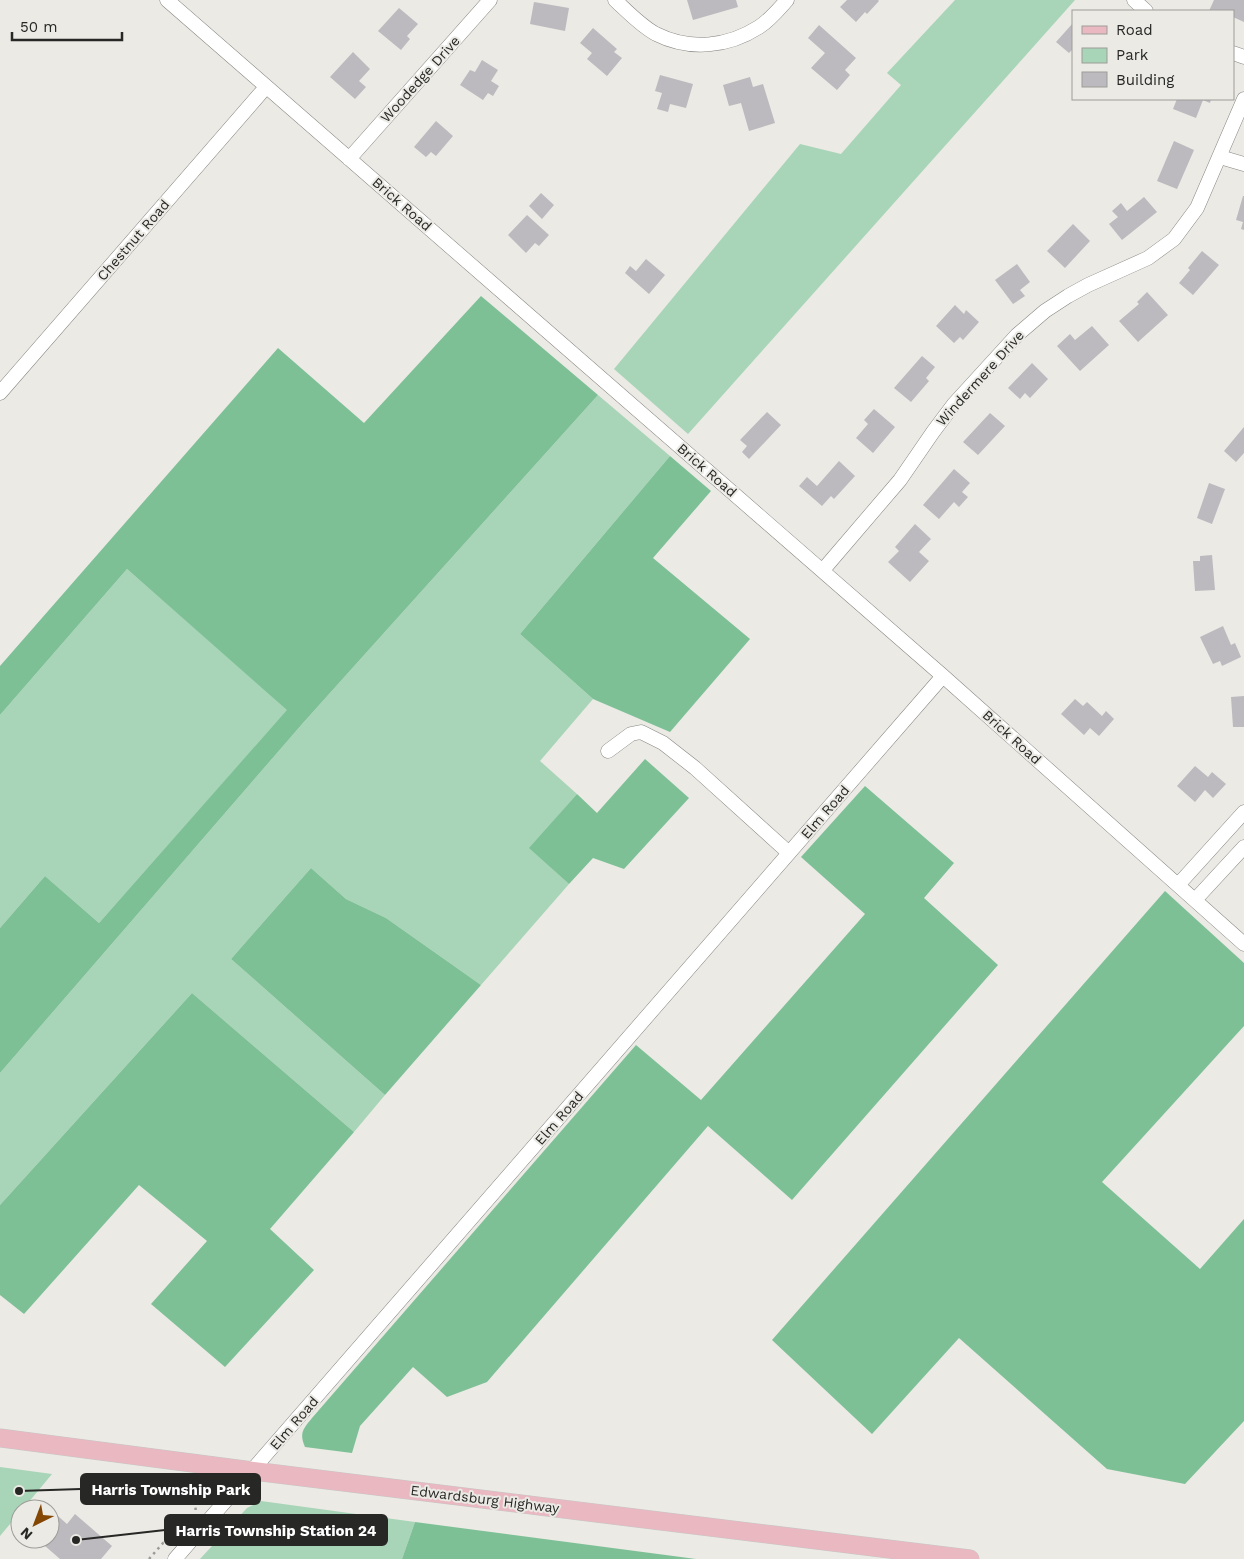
<svg xmlns="http://www.w3.org/2000/svg" width="1244" height="1559" viewBox="0 0 1244 1559" font-family="'Work Sans',sans-serif">
<style>
.green{fill:#a8d5b8}
.forest{fill:#7dc096}
.building{fill:#bcbabe}
.lines{fill:none;stroke-linecap:round;stroke-linejoin:round}
.minor-casing{stroke:#888682;stroke-width:15}
.major-casing{stroke:#c7c7c6;stroke-width:19}
.path{stroke:#9b9b97;stroke-width:2.5;stroke-dasharray:2.5 4;stroke-linecap:butt}
.minor{stroke:#fff;stroke-width:14}
.major{stroke:#e9b8c1;stroke-width:18}
.labels{text-anchor:middle;stroke-width:4;stroke-linejoin:round;paint-order:stroke}
.street-label{font-size:14px;fill:#272725;stroke:#ebeae5}
.leader{fill:none;stroke:#272725;stroke-width:2}
.callout-dot{fill:#272725;stroke:#ebeae5;stroke-width:2}
.callout{fill:#272725;stroke:#272725;stroke-width:2}
.callout-label{font-size:15px;text-anchor:middle;font-weight:bold;fill:#fff}
</style>
<rect width="100%" height="100%" fill="#ebeae5"/>
<path class="green" d="M955,0h120l-387,434 -74,-65 186,-225 41,10 60,-69 -14,-12z
M598,395l72,61 -150,178 73,65 -53,62 37,33 -47,54 39,36 -88,101 -95,-67 -40,-19 -35,-31 -80,91 154,136 -31,37 -162,-139 -192,212v-132l303,-350z
M127,569l161,141 -189,213 -54,-47 -45,52v-213z
M0,1467l52,7 -29,35h-3v3l-20,24z
M261,1501l154,21 -13,37h-202l47,-51z"/>
<path class="forest" d="M481,296l117,99 -295,328 -303,350v-145l45,-52 54,47 188,-213 -160,-141 -127,146v-49l278,-318 86,75z
M670,456l41,35 -58,67 97,81 -80,93 -77,-33 -73,-65z
M645,759l44,39 -65,71 -31,-11 -24,26 -40,-36 48,-54 20,19z
M865,786l89,77 -30,35 74,67 -206,235 -84,-74 -221,256 -40,15 -34,-30 -53,59 -8,27 -47,-6c-6,-14 -2,-18 7,-29l324,-373 65,55 164,-186 -64,-57z
M311,868l35,31 40,19 95,67 -96,110 -154,-136z
M1165,891l79,72v63l-142,156 98,87 44,-50v202l-59,63 -78,-15 -148,-131 -87,96 -100,-94z
M192,993l162,139 -84,97 44,41 -89,97 -74,-63 56,-63 -68,-56 -115,129 -24,-19v-90z
M415,1522l281,37h-294z"/>
<path class="building" d="M687,0h49l2,7 -45,13z
M847,0h31l1,1 -12,13 -2,-2 -9,10 -16,-15z
M1214,0h30v22l-11,-5v-6h-24z
M534,2l35,6 -4,23 -35,-7z
M399,8l19,16 -11,12 3,3 -9,11 -23,-19z
M1073,23v26l-4,4 -13,-11z
M819,25l37,33 -11,12 5,5 -13,15 -26,-22 14,-15 -17,-15z
M593,28l24,21 -3,3 8,6 -15,18 -20,-17 5,-6 -12,-10z
M353,52l17,17 -11,12 7,6 -11,12 -25,-22z
M482,60l16,10 -7,11 8,5 -6,10 -5,-3 -5,7 -23,-15 10,-15 5,2z
M660,75l33,9 -7,24 -16,-4 -2,8 -11,-3 5,-16 -7,-2z
M750,77l3,10 10,-3 12,39 -26,8 -8,-28 -12,3 -6,-21z
M1177,99h34l-1,4 -7,-3 -7,18 -23,-9z
M436,121l17,15 -17,20 -5,-4 -5,5 -12,-10z
M1174,141l20,9 -17,39 -20,-8z
M541,193l13,12 -12,14 -13,-13z
M1243,196h1v34l-3,-1 2,-7 -7,-2z
M1144,197l13,15 -35,28 -13,-16 9,-7 -6,-6 9,-8 6,8z
M527,215l22,20 -10,11 -4,-3 -9,10 -18,-18z
M1073,224l17,17 -25,27 -18,-17z
M1202,251l17,14 -26,30 -14,-12 11,-13 -2,-2z
M646,259l19,16 -16,19 -24,-21 5,-7 6,5z
M1017,264l13,18 -10,8 5,6 -12,8 -18,-24z
M1147,292l21,23 -30,27 -19,-21 20,-17 -2,-2z
M955,305l9,9 2,-4 13,12 -16,18 -3,-3 -6,6 -18,-17z
M1092,326l17,19 -29,26 -23,-25 13,-12 5,6z
M922,356l13,11 -9,11 3,3 -18,21 -17,-14z
M1032,363l16,16 -18,19 -5,-5 -5,6 -12,-11z
M874,409l21,18 -22,26 -17,-15 12,-14 -4,-4z
M767,412l14,13 -32,34 -7,-7 5,-6 -7,-6z
M990,413l15,13 -27,29 -15,-13z
M1244,427v26l-8,9 -12,-11z
M839,461l16,15 -21,23 -3,-3 -9,10 -23,-20 8,-9 10,9z
M954,469l16,14 -8,9 6,5 -9,10 -5,-5 -15,17 -16,-14z
M1209,483l16,6 -13,35 -15,-6z
M915,524l16,15 -12,13 10,9 -19,21 -22,-20 11,-11 -4,-4z
M1212,555l3,35 -20,1 -2,-30h7v-5z
M1223,626l8,19 4,-2 6,14 -19,9 -2,-5 -7,3 -13,-27z
M1244,696v31h-11l-2,-30z
M1075,699l8,7 4,-4 15,14 4,-5 8,8 -15,17 -9,-8 -6,7 -23,-21z
M1195,766l13,11 4,-5 14,12 -13,14 -8,-8 -10,12 -18,-16z
M50,1509l17,15 8,-10 37,32 -11,13h-41l-23,-20h13z"/>
<g class="lines">
<defs>
<path id="minor" d="M167,0l776,676 301,268
M615,0c13,12 26,26 41,34 34,17 72,13 103,-7 11,-7 19,-17 28,-27
M1134,0l12,11
M1233,53l11,4
M1220,157l24,7
M349,159l141,-159
M0,393l266,-306
M823,570l77,-90 33,-48 21,-28 63,-69 28,-24 23,-15 20,-11 60,-27 26,-19 23,-31 47,-109
M608,751l23,-17 10,-2 22,11 32,25 94,85
M1178,885l66,-73
M1195,900l49,-53
M175,1559l768,-883"/>
<path id="major" d="M0,1438l253,33 717,88"/>
</defs>
<use href="#minor" class="minor-casing"/>
<use href="#major" class="major-casing"/>
<path class="path" d="M179,1489c10,4 19,13 16,25
M149,1559l14,-16 8,-2"/>
<use href="#minor" class="minor"/>
<use href="#major" class="major"/>
</g>
<g class="labels">
<g class="street-label">
<text transform="translate(420 79) rotate(-48)" y="5">Woodedge Drive</text>
<text transform="translate(402 204) rotate(41)" y="5">Brick Road</text>
<text transform="translate(133 240) rotate(-49)" y="5">Chestnut Road</text>
<text transform="translate(980 378) rotate(-48)" y="5">Windermere Drive</text>
<text transform="translate(707 470) rotate(41)" y="5">Brick Road</text>
<text transform="translate(1012 737) rotate(42)" y="5">Brick Road</text>
<text transform="translate(825 812) rotate(-49)" y="5">Elm Road</text>
<text transform="translate(559 1118) rotate(-49)" y="5">Elm Road</text>
<text transform="translate(294 1423) rotate(-49)" y="5">Elm Road</text>
<text transform="translate(485 1499) rotate(7)" y="5">Edwardsburg Highway</text>
</g>
</g>
<path class="leader" d="M19 1491L81 1489M76 1540L165 1530"/>
<g class="callout-dot">
<circle cx="19" cy="1491" r="5"/>
<circle cx="76" cy="1540" r="5"/>
</g>
<g class="callout">
<rect x="81" y="1474" width="179" height="30" rx="5"/>
<rect x="165" y="1515" width="222" height="30" rx="5"/>
</g>
<g class="callout-label">
<text x="171" y="1495">Harris Township Park</text>
<text x="276" y="1536">Harris Township Station 24</text>
</g>
<rect x="1072" y="10" width="162" height="90" fill="#ebeae5" stroke="#9d9c98"/>
<rect x="1082" y="26" width="25" height="8" fill="#e9b8c1" stroke="#9d9c98"/>
<text x="1116" y="35" font-size="15" fill="#272725">Road</text>
<rect x="1082" y="48" width="25" height="15" fill="#a8d5b8" stroke="#9d9c98"/>
<text x="1116" y="60" font-size="15" fill="#272725">Park</text>
<rect x="1082" y="72" width="25" height="15" fill="#bcbabe" stroke="#9d9c98"/>
<text x="1116" y="85" font-size="15" fill="#272725">Building</text>
<g transform="translate(35 1524) rotate(222)"><circle r="24" fill="#ebeae5" stroke="#9d9c98"/>
<path d="M0-4L9 19L0 12L-9 19Z" fill="#844704"/>
<text y="-8" font-size="14" font-weight="bold" text-anchor="middle" fill="#272725">N</text>
</g>
<path d="M12 32v8h110v-8" fill="none" stroke="#272725" stroke-width="2.5"/>
<text x="20" y="32" font-size="15" fill="#272725" stroke="#ebeae5" stroke-width="4" paint-order="stroke">50 m</text>
</svg>
